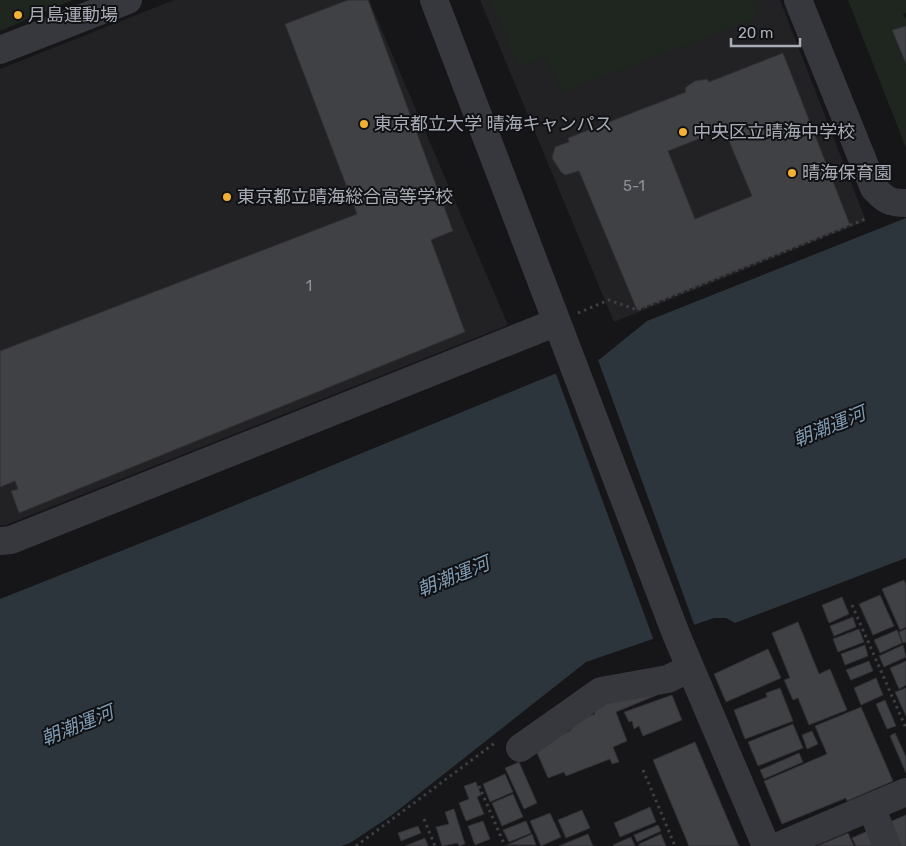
<svg xmlns="http://www.w3.org/2000/svg" width="906" height="846" viewBox="0 0 906 846" font-family="Rubik,'Noto Sans JP',sans-serif">
<style>
.built{fill:#222225}
.green{fill:#1e261f}
.water{fill:#2c353c}
.pier{fill:#161618}
.building{fill:#404145;stroke:#303034;fill-rule:evenodd}
.lines{fill:none;stroke-linecap:round;stroke-linejoin:round}
.path{stroke:#3d3f44;stroke-width:3;stroke-dasharray:2.5 4;stroke-linecap:butt}
.minor{stroke:#37383d;stroke-width:28}
.poi-dot{fill:#f2b134;stroke:#111113;stroke-width:2}
.labels{text-anchor:middle;stroke-width:4;stroke-linejoin:round;paint-order:stroke}
.number-label{font-size:15px;fill:#8e929b}
.poi-label{font-size:18px;fill:#a8adb8;stroke:#111113;text-anchor:start}
.water-label{font-size:19px;font-style:italic;fill:#7f9bb3;stroke:#111113}
</style>
<rect width="100%" height="100%" fill="#161618"/>
<path class="built" d="M174,0h195l139,325 -502,200h-6v-456z
M480,0h300l86,221 -252,101z"/>
<path class="green" d="M0,0h73l-73,31z
M491,0h269l-5,19 -194,73 -16,-35 -27,10z
M848,0h58v13l-3,1 3,5v7l-14,4 14,35v83z"/>
<path class="water" d="M906,218v340l-171,65 -9,-5h-12l-128,44 -194,153 -42,28 -9,3h-341v-247l199,-79 353,-145 48,-16 47,-38z"/>
<path class="pier" d="M597,357l98,270 -41,14 -99,-270z"/>
<path class="building" d="M348,0h20l85,231 -22,9 34,92 -446,181 -8,-22 7,-2 -3,-8 -15,6v-136l357,-137 -72,-190z
M906,26v38l-14,-34z
M783,53l67,172 -213,85 -58,-139 -14,4 -4,-3 -9,-14 3,-11 14,-5 -1,-4 118,-46 -1,-4 10,-7 12,-2 2,3zM724,129l28,67 -57,23 -27,-68z
M904,580l2,5v42l-6,3 -18,-41z
M880,595l14,31 -21,9 -14,-31z
M842,597l7,17 -20,9 -7,-18z
M853,617l3,10 -22,9 -4,-10z
M798,622l21,52 11,-5 17,41 -38,15 -11,-27 -5,2 -9,-20 6,-2 -18,-45z
M859,629l5,13 -26,10 -5,-13z
M906,629v13l-3,1 -4,-11z
M897,630l5,13 -22,10 -6,-13z
M865,645l3,11 -23,9 -4,-11z
M903,645l3,12 -22,10 -5,-11z
M768,649l13,29 -55,24 -12,-28z
M869,661l4,10 -22,9 -5,-10z
M906,661v24l-7,4 -9,-21z
M876,678l7,17 -22,10 -7,-17z
M780,688l13,33 -48,18 -11,-29 33,-13 -1,-4z
M906,688v28l-11,-24z
M660,692l-3,3 -41,17 11,29 -14,6 6,15 -7,2 -2,-5 -44,17 -2,-4 -16,6 -13,-30 36,-18 -2,-7 26,-9 -4,-9z
M672,695l10,25 -39,16 -4,-10 -5,3 -2,-8 -3,1 -5,-10z
M885,700l11,26 -9,3 -11,-25z
M861,707l32,74 -46,20 -1,-3 -64,26 -18,-43 63,-27 -12,-28z
M793,724l10,24 -45,18 -10,-24z
M812,731l6,13 -11,5 -5,-14z
M895,733l11,24v16l-16,-37z
M695,742l44,104h-50l-36,-86z
M799,753l4,9 -39,17 -4,-9z
M519,762l18,41 -13,6 -19,-41z
M505,774l8,18 -23,10 -7,-18z
M476,782l5,13 -4,2 7,17 -18,7 -7,-18 10,-4 -5,-13z
M513,794l10,23 -21,9 -10,-23z
M650,807l6,15 -36,15 -6,-14z
M454,809l11,35 -6,2 -1,-3 -16,3 -6,-19 13,-3 -4,-12z
M582,810l8,18 -24,10 -8,-18z
M550,813l11,24 -20,9 -11,-25z
M906,815v31h-17l-9,-20z
M483,821l7,18 -15,6 -7,-19z
M526,821l5,12 -22,9 -6,-12z
M658,825l3,6 -24,11 -3,-7z
M418,826l3,7 -20,8 -3,-8z
M872,829l8,17h-24l-4,-8z
M848,833l6,13h-37z
M532,834l4,11h-29z
M588,834l5,12h-34z
M661,834l5,12h-27v-2z
M631,837l4,9h-21l-1,-1z
M425,838l3,8h-23z"/>
<g class="lines">
<path class="path" d="M578,313l31,-13 28,10 231,-92
M852,605l54,123
M643,770l32,76
M479,786l26,60
M424,819l11,27
M356,846l140,-104"/>
<path class="minor" d="M434,0l242,634 90,212
M798,0l76,188c11,12 15,15 32,15
M0,50l128,-50
M0,541l11,-1 546,-218
M520,748l81,-57 67,-12 22,-11
M871,807l16,39
M779,846l127,-54"/>
</g>
<g class="poi-dot">
<circle cx="18" cy="15" r="5"/>
<circle cx="364" cy="124" r="5"/>
<circle cx="683" cy="132" r="5"/>
<circle cx="792" cy="173" r="5"/>
<circle cx="227" cy="197" r="5"/>
</g>
<g class="labels">
<g class="number-label">
<text x="634" y="191">5-1</text>
<text x="309" y="291">1</text>
</g>
<g class="poi-label">
<text x="28" y="21">月島運動場</text>
<text x="374" y="130">東京都立大学 晴海キャンパス</text>
<text x="693" y="138">中央区立晴海中学校</text>
<text x="802" y="179">晴海保育園</text>
<text x="237" y="203">東京都立晴海総合高等学校</text>
</g>
<g class="water-label">
<text transform="translate(829 426) rotate(-22)" y="7">朝潮運河</text>
<text transform="translate(453 576) rotate(-22)" y="7">朝潮運河</text>
<text transform="translate(77 725) rotate(-22)" y="7">朝潮運河</text>
</g>
</g>
<path d="M731 38v8h69v-8" fill="none" stroke="#a8adb8" stroke-width="2.5"/>
<text x="738" y="38" font-size="15" fill="#a8adb8" stroke="#111113" stroke-width="4" paint-order="stroke">20 m</text>
</svg>
